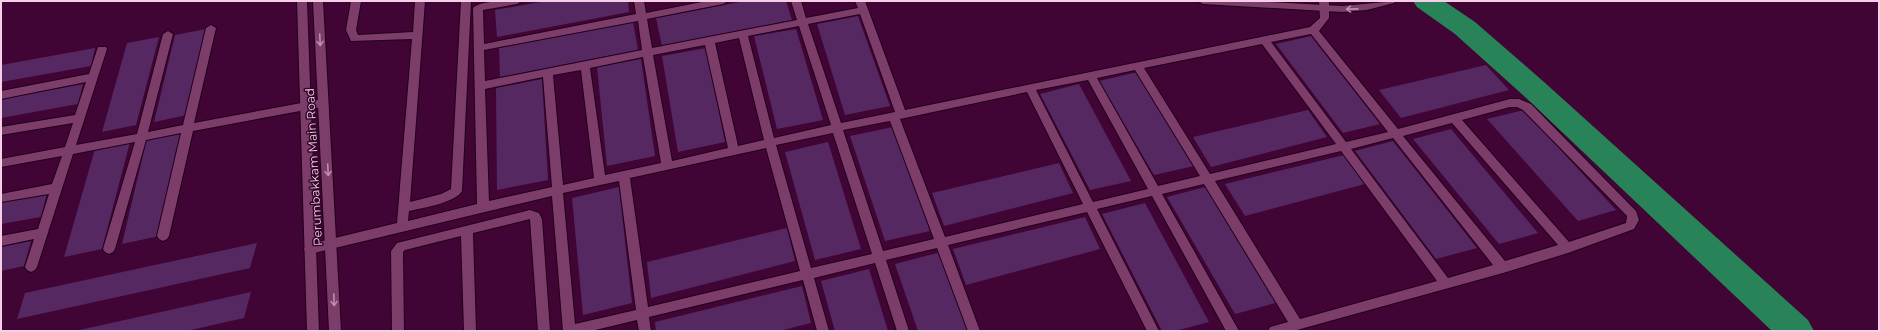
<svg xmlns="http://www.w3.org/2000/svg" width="1880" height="332" viewBox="0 0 1880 332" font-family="Montserrat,sans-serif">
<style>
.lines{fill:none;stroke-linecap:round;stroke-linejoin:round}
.river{fill:#288358;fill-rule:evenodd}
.building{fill:#552861}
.minor-casing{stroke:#210019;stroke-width:2}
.tertiary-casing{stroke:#210019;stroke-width:2}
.minor{fill:#7c3d6b;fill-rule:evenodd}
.tertiary{fill:#7c3d6b;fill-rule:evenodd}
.oneway{stroke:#be8daf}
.labels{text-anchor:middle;stroke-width:3;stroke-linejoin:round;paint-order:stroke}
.street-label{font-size:12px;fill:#f4cfe7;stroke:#310528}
</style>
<rect width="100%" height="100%" fill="#410535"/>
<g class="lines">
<path class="river" d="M1413,1h31l31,21 69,60 264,238 6,11h-42l-248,-235 -69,-62 -38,-27z"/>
</g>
<path class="building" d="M546,1h82l1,11 -132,25 -2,-27z
M745,1h41l6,19 -130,26 -6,-28z
M858,16l32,90 -45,9 -28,-91z
M633,22l5,28 -138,27 -1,-29z
M206,29l-19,86 -33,7 21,-87z
M796,29l27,91 -46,9 -23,-93z
M1311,36l69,88 -37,9 -67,-89z
M159,37l-23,88 -34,7 25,-89z
M95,48l-4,18 -90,16v-17z
M706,48l19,94 -47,10 -16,-96z
M641,59l14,97 -48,10 -10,-99z
M1486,65l23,25 -108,28 -22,-28z
M1138,72l56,94 -40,9 -55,-94z
M542,79l6,101 -51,10 -1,-102z
M83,84l-5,20 -77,14v-19z
M1079,84l52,97 -41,9 -50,-96z
M1308,110l19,27 -116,30 -18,-30z
M1524,110l92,100 -38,11 -91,-102z
M893,127l37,104 -45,10 -35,-105z
M1451,129l87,104 -39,11 -86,-105z
M182,131l-23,105 -37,8 25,-106z
M1393,141l84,107 -41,11 -81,-108z
M130,142l-28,107 -38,8 31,-108z
M828,142l33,107 -46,11 -30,-108z
M1344,155l21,29 -120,32 -20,-32z
M1059,163l14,30 -129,33 -12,-33z
M1209,186l70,116 -44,12 -68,-117z
M619,187l13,116 -49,12 -11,-117z
M47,193l-6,24 -40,7v-22z
M1145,203l64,119 -34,9h-13l-60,-117z
M1085,217l15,32 -134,36 -13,-36z
M787,228l8,33 -144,37 -4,-36z
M31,241l-7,25 -23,5v-24z
M257,243l-7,25 -233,51 8,-26z
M941,252l29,79h-52l-23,-67z
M869,269l19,62h-53l-14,-50z
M802,286l9,37 -32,8h-123l-1,-9z
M251,292l-7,26 -58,13h-111z"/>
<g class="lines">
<defs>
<path id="minor" d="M351,1h10l-5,29 2,5 55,-3 2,-31h10l-15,201 31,-8 10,-5 10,-188h10l-9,190c-7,12 -40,17 -53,20l-1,10 69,-17 -4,-196c7,-8 38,-7 49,-7l-5,3 -34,6 1,34 152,-30 -2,-13h10l2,12 61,-12h21l-5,3 -76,15 5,29 145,-28 -6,-19h10l5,17 52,-10 -3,-7h10l40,109 405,-83 10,-9 -1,-17h10v17l-10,13 79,98 112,-30h9l12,5 105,107 3,9 -5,9 -66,24 -65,20 -206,57 -29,1 2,-4 18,-5 -84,-138 -42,10 77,137h-13l-74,-135 -55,13 62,122h-12l-60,-119 -139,33 32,86h-12l-31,-83 -51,12 23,71h-12l-22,-68 -61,15 15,53h-12l-14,-51 -154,37 2,14h-12l-2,-11 -46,11h-28l-11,-135 -242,58 -4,-2 -2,-3 2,-3 4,-2 87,-21 15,-184 -61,2 -5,-11zM860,14l35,98 -54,11 -33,-99zM638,21l4,29 -157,31 -1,-31zM799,26l32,99 -57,13 -26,-102zM1311,34l77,98 -42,10 -75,-100zM739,38l25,102 -26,6 -23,-103zM1262,44l74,100 -126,30 -66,-106zM705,45l23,103 -56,13 -19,-106zM643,57l18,106 -56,12 -15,-107zM581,70l13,108 -31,7 -10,-110zM1135,70l65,106 -42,10 -61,-108zM543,77l9,110 -63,14 -4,-112zM1088,80l60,109 -55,13 -57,-112zM1027,92l56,112 -138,33 -45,-118zM1510,107h7l6,3 104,106 -1,7 -57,19 -107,-122zM890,121l44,118 -51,12 -40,-121zM1452,123l106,122 -53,16 -102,-125zM833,133l39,121 -61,14 -35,-123zM1393,138l100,127 -45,13 -97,-129zM766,148l34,123 -152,36 -18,-129zM1341,151l96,130 -137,38 -85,-138zM619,181l17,129 -61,14 -12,-131z
M211,25l5,3 -22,95 129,-24 4,1 1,3 -1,3 -134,25 -24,105 -2,3 -4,2 -4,-2 -2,-3 24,-103 -35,7 -31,109 -2,3 -4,2 -4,-2 -2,-3 32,-107 -62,12 -36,113 -2,3 -4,2 -4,-2 -2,-3 9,-28 -33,7v-10l37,-7 11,-35 -48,8v-8l51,-10 10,-28 -61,11v-8l64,-12 8,-24 -72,12v-8l74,-12 11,-33 -85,17v-8l88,-17 9,-27h8l1,2 -31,96 61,-11 26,-100 5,-3 5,3 -25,98 35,-7 23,-97z
M530,210l9,3 3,6 8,112h-12l-8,-112 -57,14 3,98h-12l-3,-95 -56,14 -2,2 1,79h-12l-1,-80 6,-8z"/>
<path id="tertiary" d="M297,1h10l12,330h-12z
M313,1h10l18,330h-12z
M1198,1h53l91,5 54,-5 -2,2 -27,7 -25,2 -139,-8z"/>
</defs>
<use href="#minor" class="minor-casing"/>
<use href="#tertiary" class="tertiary-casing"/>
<use href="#minor" class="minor"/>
<use href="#tertiary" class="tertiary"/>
</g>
<defs><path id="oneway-shaft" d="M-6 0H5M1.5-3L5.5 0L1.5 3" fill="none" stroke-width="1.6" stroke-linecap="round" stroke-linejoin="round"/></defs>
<g class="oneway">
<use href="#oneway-shaft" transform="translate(1352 9) rotate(179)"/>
<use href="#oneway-shaft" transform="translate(320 40) rotate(87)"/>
<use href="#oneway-shaft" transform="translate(328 170) rotate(87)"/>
<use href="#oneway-shaft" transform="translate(334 300) rotate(88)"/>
</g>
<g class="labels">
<g class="street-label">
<text transform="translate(314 167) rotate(-93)" y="4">Perumbakkam Main Road</text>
</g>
</g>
<rect width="1880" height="332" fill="none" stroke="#f4cfe7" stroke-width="4"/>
</svg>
